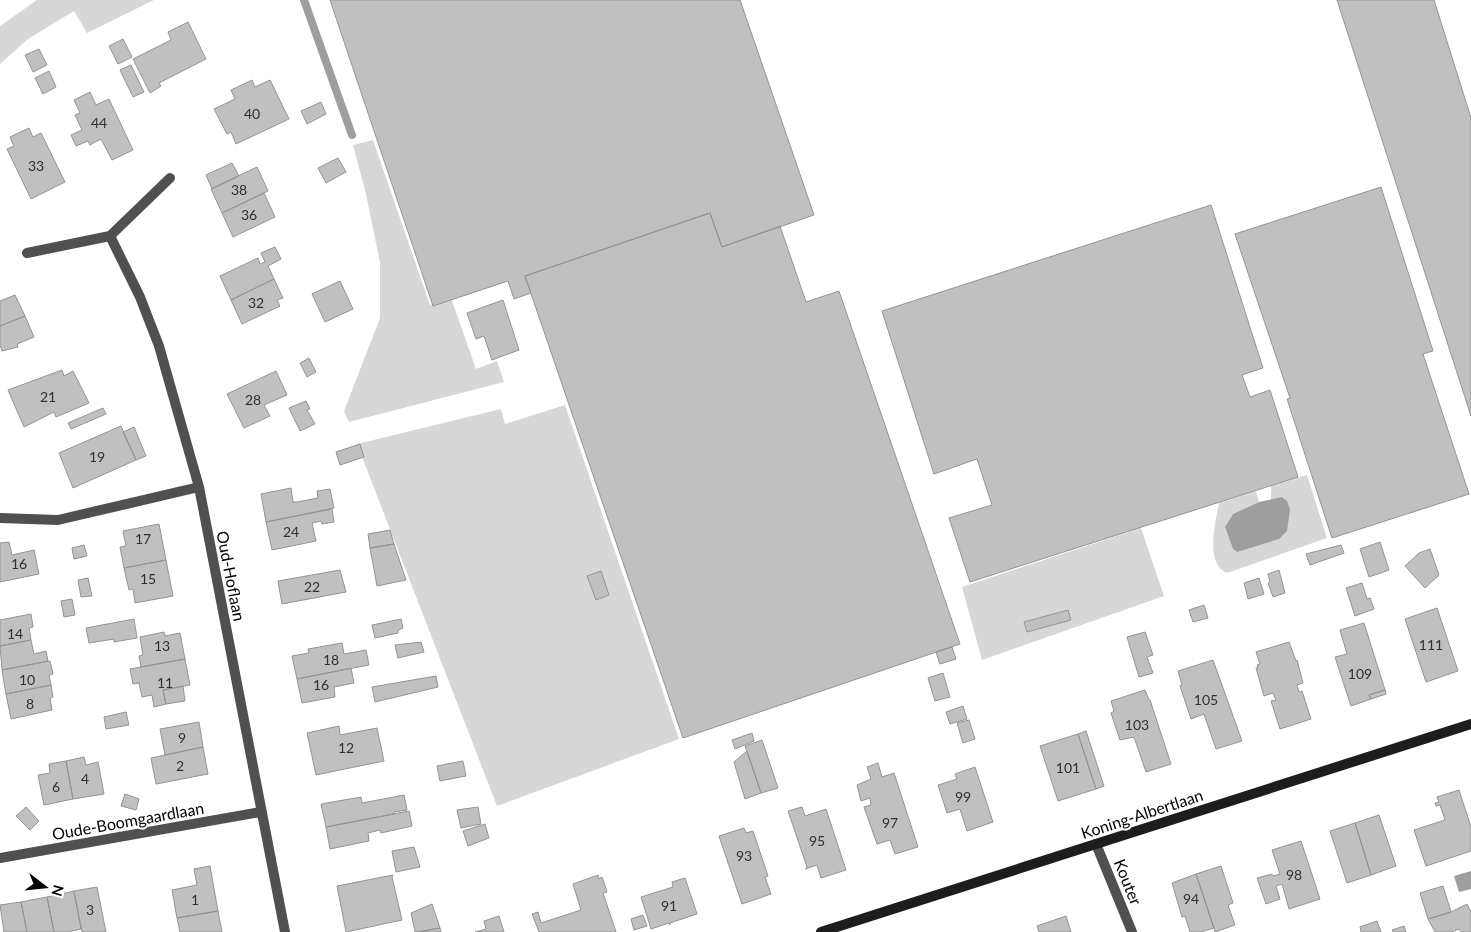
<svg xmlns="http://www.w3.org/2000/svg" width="1471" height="932" viewBox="0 0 1471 932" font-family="Lato,sans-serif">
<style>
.green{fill:#d7d7d7}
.water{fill:#9e9e9e}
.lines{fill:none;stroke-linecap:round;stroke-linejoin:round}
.stream{stroke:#9e9e9e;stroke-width:8}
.building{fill:#c0c0c0;stroke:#949494}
.street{stroke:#505050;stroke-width:10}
.secondary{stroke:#1d1d1d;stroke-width:10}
.labels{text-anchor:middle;stroke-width:4;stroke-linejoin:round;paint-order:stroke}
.number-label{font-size:14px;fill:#303030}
.street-label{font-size:16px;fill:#000;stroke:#fff}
</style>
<rect width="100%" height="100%" fill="#fff"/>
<path class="green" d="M37,0h117l-67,33 -13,-22 -46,28 -28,25v-38z
M373,140l57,165 21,-7 25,71 21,-8 7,21 -155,40 -5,-11 36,-93v-55l-14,-69 -13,-49z
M565,405l114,334 -182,67 -140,-362 144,-35 4,15z
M1307,475l20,63 -100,35c-23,-9 -11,-53 -8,-70l37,-12 3,11 -26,12 -8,13 8,22 4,3 45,-54 -11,1v-13z
M1141,528l23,68 -182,64 -20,-73z"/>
<path class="water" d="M1282,497l5,4 3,8 -3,22 -8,8 -42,13 -4,-3 -8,-22 8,-13 26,-12z
M1471,871v18l-12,3 -5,-16z"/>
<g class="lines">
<path class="stream" d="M304,0l48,135"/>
</g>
<path class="building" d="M330,0h410l74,215 -92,32 -12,-34 -185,63 6,17 -17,6 -6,-18 -75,25z
M1337,0h97l37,118v298z
M188,22l18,37 -47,24 2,3 -11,7 -17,-34 38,-19 -3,-8z
M123,39l9,18 -14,7 -9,-18z
M39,49l8,16 -14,7 -8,-17z
M131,65l13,27 -11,5 -13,-27z
M49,71l7,16 -13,7 -8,-16z
M252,80l3,7 15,-7 19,39 -53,25 -5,-12 -4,2 -13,-25 21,-10 -4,-9z
M90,92l6,13 13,-6 24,51 -21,10 -11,-21 -11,6 -2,-4 -12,5 -5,-11 11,-5 -7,-15 5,-2 -6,-13z
M321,102l5,12 -19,10 -6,-13z
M29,128l4,9 8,-4 24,49 -34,17 -24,-50 7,-3 -4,-9z
M338,158l8,14 -20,11 -8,-15z
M232,163l7,13 -27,13 -6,-14z
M257,167l11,24 -46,22 -11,-24z
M1381,187l52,164 -10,3 46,140 -137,44 -45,-139 3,-1 -55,-164z
M264,193l11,24 -42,20 -11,-24z
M1211,205l52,163 -21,7 8,22 20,-7 28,87 -328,105 -21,-64 43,-13 -15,-46 -43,15 -52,-163z
M710,213l12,34 58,-21 26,76 33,-11 121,353 -277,94 -158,-462z
M275,247l6,12 -13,7 6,13 -43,21 -11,-24 38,-18 2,6 5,-2 -4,-9z
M274,279l9,19 -6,2 3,6 -38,18 -11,-24z
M340,281l13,28 -28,13 -13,-28z
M15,295l10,21 -25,10v-25z
M503,300l16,50 -27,10 -8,-24 -8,3 -9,-26z
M25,316l9,21 -17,7 1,3 -16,4 -1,-4h-1v-21z
M309,358l7,14 -9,5 -7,-14z
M62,370l2,6 9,-5 16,32 -33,14 -2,-5 -30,15 -16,-37z
M276,371l11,24 -23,10 6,11 -26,12 -17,-34z
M306,401l4,8 -3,1 8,14 -15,7 -11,-23z
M103,408l3,6 -35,15 -3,-6z
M121,426l15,34 -63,28 -14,-35z
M134,427l12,29 -10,4 -13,-28z
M360,444l4,13 -24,8 -4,-13z
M291,488l2,14h4l21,-4 -1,-7 13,-2 4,19 -68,14 -5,-28z
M332,509l2,13 -12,2 -1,-3 -9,2 4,18 -44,9 -6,-28z
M159,524l7,36 -42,8 -4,-21 6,-1 -3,-15z
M390,530l4,14 -24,4 -2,-14z
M9,542l3,13 22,-5 5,24 -39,8v-39z
M1380,542l9,28 -20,7 -9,-28z
M394,544l12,36 -29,6 -7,-38z
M84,545l3,11 -13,3 -2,-11z
M1341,545l3,8 -34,12 -4,-11z
M1430,549l9,26 -14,13 -20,-22 14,-13z
M166,560l7,36 -38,7 -2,-14 -4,1 -5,-22z
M340,570l6,22 -64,12 -4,-23z
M1279,570l6,23 -12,4 -5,-14 2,-1 -2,-8z
M601,571l8,24 -13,5 -9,-24z
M88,578l4,18 -11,1 -3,-17z
M1259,578l5,16 -16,5 -4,-16z
M1362,583l5,16 3,-1 4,11 -19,7 -9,-28z
M72,599l3,16 -11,2 -3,-16z
M1204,605l4,13 -15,4 -4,-12z
M1437,608l21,63 -32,11 -21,-63z
M1068,610l3,10 -44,12 -3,-10z
M31,614l2,13 -4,1 2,12 -31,6v-26z
M134,619l3,19 -23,4v-3l-25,4 -3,-15z
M401,619l2,9 -5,2v3l-23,5 -3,-13z
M1364,623l21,67 -16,5 2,4 -20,7 -16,-49 12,-3 -7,-24z
M164,632l1,4 15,-3 5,26 -44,8 -2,-11 4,-1 -3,-18z
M1145,632l8,23 -6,2 6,16 -14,4 -12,-40z
M31,640l3,14 12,-3 2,10 -46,9 -2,-24z
M421,642l3,10 -26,6 -3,-13z
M1289,642l7,19 1,-1 6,23 -6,2 2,7 3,-1 9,28 -31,10 -9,-28 5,-1 -3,-7 -9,3 -8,-28h2l-1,-3 3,-1 -4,-12z
M342,643l2,11 22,-4 3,15 -72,14 -5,-23 17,-3 -1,-4z
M952,647l4,12 -16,5 -4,-12z
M185,659l5,26 -27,5 3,14 -12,3 -2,-12 -10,2 -3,-14 -6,1 -3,-15z
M1213,660l29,81 -26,8 -12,-35 -13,5 -11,-33 2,-1 -4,-14z
M50,661l3,13 -4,1 2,10 -45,9 -4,-24z
M351,668l3,15 -20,4 1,10 -33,6 -5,-24z
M943,673l7,24 -15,4 -7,-23z
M436,676l2,11 -63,15 -3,-15z
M51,685l2,12 -3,1 2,12 -41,9 -5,-25z
M183,686l2,15 -19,3 -3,-14z
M1145,690l4,10h1l21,64 -25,8 -12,-35 -14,3 -9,-27 3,-2 -3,-10z
M1385,690l1,4 -15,5 -2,-4z
M963,706l4,13 -17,5 -4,-12z
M126,712l3,13 -23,4 -2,-12z
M969,720l6,19 -12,4 -6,-20z
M199,722l4,25 -38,8 -5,-26z
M339,726l1,9 37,-7 7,33 -68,14 -9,-42z
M1086,731l18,55 -8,3 -18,-55z
M752,733l2,8 -19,8 -3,-9z
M1078,734l18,55 -38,12 -18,-55z
M762,740l16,48 -17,5 -16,-47z
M203,747l5,27 -52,10 -5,-26z
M747,751l14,42 -16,6 -11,-37z
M84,757l2,8 12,-3 6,32 -31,5 -7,-38z
M66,761l7,38 -29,6 -6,-30 12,-2 -1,-9z
M463,761l3,15 -26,5 -3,-15z
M878,763l4,14 12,-4 24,74 -23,7 -5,-14 -13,4 -13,-37 7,-2 -1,-7 -9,3 -4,-16 14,-6 -4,-12z
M975,767l18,55 -26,9 -7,-22 -13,4 -9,-28 19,-6 -2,-5z
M1459,790l12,37v24l-45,15 -12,-36 31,-10 -5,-15 -4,1 -1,-3 4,-1 -2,-5z
M125,794l14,5 -3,11 -15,-4z
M404,795l3,15 -13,2v2l-68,13 -5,-23 40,-7 1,6z
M26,807l13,14 -9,9 -14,-14z
M478,807l3,17 -20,4 -4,-18z
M802,807l3,9 21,-7 20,61 -25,8 -4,-13 -12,4 2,-2 -19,-56z
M409,811l3,15 -31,7 -1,-3 -12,3 1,8 -39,8 -4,-22z
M1379,815l17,51 -25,9 -16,-52z
M1355,823l16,52 -24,8 -17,-52z
M485,824l4,14 -21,8 -5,-15z
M744,828l2,5 7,-2 15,45 -3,1 6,17 -29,10 -23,-68z
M1301,841l19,58 -31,10 -7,-25 -6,2 4,13 -14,5 -9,-26 15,-4 1,2 7,-2 -8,-24z
M414,847l6,20 -24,5 -4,-21z
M210,866l8,45 -41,7 -5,-28 25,-5 -3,-16z
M1221,866l12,37 -5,2 7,20 -20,7 -19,-58z
M1196,874l18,54 -13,4h-11l-5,-16 -3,1 -10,-34z
M393,875l-1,2 10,43 -56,12 -9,-46z
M598,875l1,4 3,-2 5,15 -4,1 13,39h-77l-7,-18 6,-2 3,11 40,-13 -8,-26z
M685,878l12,36 -27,9v2l-1,-2 -18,6 -10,-32 32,-10 -1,-5z
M1443,886l8,26 -23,7 -8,-26z
M97,887l9,45h-24l-8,-41z
M74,891l7,38 -13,3h-14l-7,-35z
M47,897l7,35h-27l-6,-30z
M21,902l6,30h-23l-4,-27z
M432,904l8,24 -25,4 -4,-19z
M1467,904l4,8v20h-10l-2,-3 -8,3h-16l-7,-13 23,-7z
M218,911l4,21h-42l-3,-14z
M643,915l4,11 -13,4 -3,-11z
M499,916l5,16h-29l11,-3 -2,-8z
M1066,916l5,16h-32l-2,-6z
M1377,921l4,11h-20l-1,-5z
M1404,926l2,6h-13l-1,-2z
M440,928l1,4h-21z"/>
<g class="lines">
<path class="street" d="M110,236l30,61 19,49 40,141 86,445
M27,253l83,-17 60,-58
M0,518l58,2 141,-33
M1096,844l36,88
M0,858l260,-46"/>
<path class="secondary" d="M821,932l650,-208"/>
</g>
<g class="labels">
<g class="number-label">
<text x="252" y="119">40</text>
<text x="99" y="128">44</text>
<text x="36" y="171">33</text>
<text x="239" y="195">38</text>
<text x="249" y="220">36</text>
<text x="256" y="308">32</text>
<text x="48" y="402">21</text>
<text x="253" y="405">28</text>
<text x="97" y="462">19</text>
<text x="291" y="537">24</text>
<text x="143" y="544">17</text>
<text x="19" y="569">16</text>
<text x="148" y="584">15</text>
<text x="312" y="592">22</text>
<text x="15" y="639">14</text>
<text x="1431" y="650">111</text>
<text x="162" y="651">13</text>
<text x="331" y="665">18</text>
<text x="1360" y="679">109</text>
<text x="27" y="685">10</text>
<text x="165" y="688">11</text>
<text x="321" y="690">16</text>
<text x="1206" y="705">105</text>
<text x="30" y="709">8</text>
<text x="1137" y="730">103</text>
<text x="182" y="743">9</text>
<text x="346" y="753">12</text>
<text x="180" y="771">2</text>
<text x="1068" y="773">101</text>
<text x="85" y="784">4</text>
<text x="56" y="792">6</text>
<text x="963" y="802">99</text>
<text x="890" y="828">97</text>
<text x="817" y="846">95</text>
<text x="744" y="861">93</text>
<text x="1294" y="880">98</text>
<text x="1191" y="904">94</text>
<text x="195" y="905">1</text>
<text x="669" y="911">91</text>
<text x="90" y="915">3</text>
</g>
<g class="street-label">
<text transform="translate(231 576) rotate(79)" y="6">Oud-Hoflaan</text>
<text transform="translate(1142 814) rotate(-18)" y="6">Koning-Albertlaan</text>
<text transform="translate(128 821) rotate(-10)" y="6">Oude-Boomgaardlaan</text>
<text transform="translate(1128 882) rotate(68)" y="6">Kouter</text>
</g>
</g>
<g transform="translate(45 887) rotate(106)" stroke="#ffffff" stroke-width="4" paint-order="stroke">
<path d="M0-4L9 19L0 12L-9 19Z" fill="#000000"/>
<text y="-8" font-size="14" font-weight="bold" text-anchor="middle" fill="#000000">N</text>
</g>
</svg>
